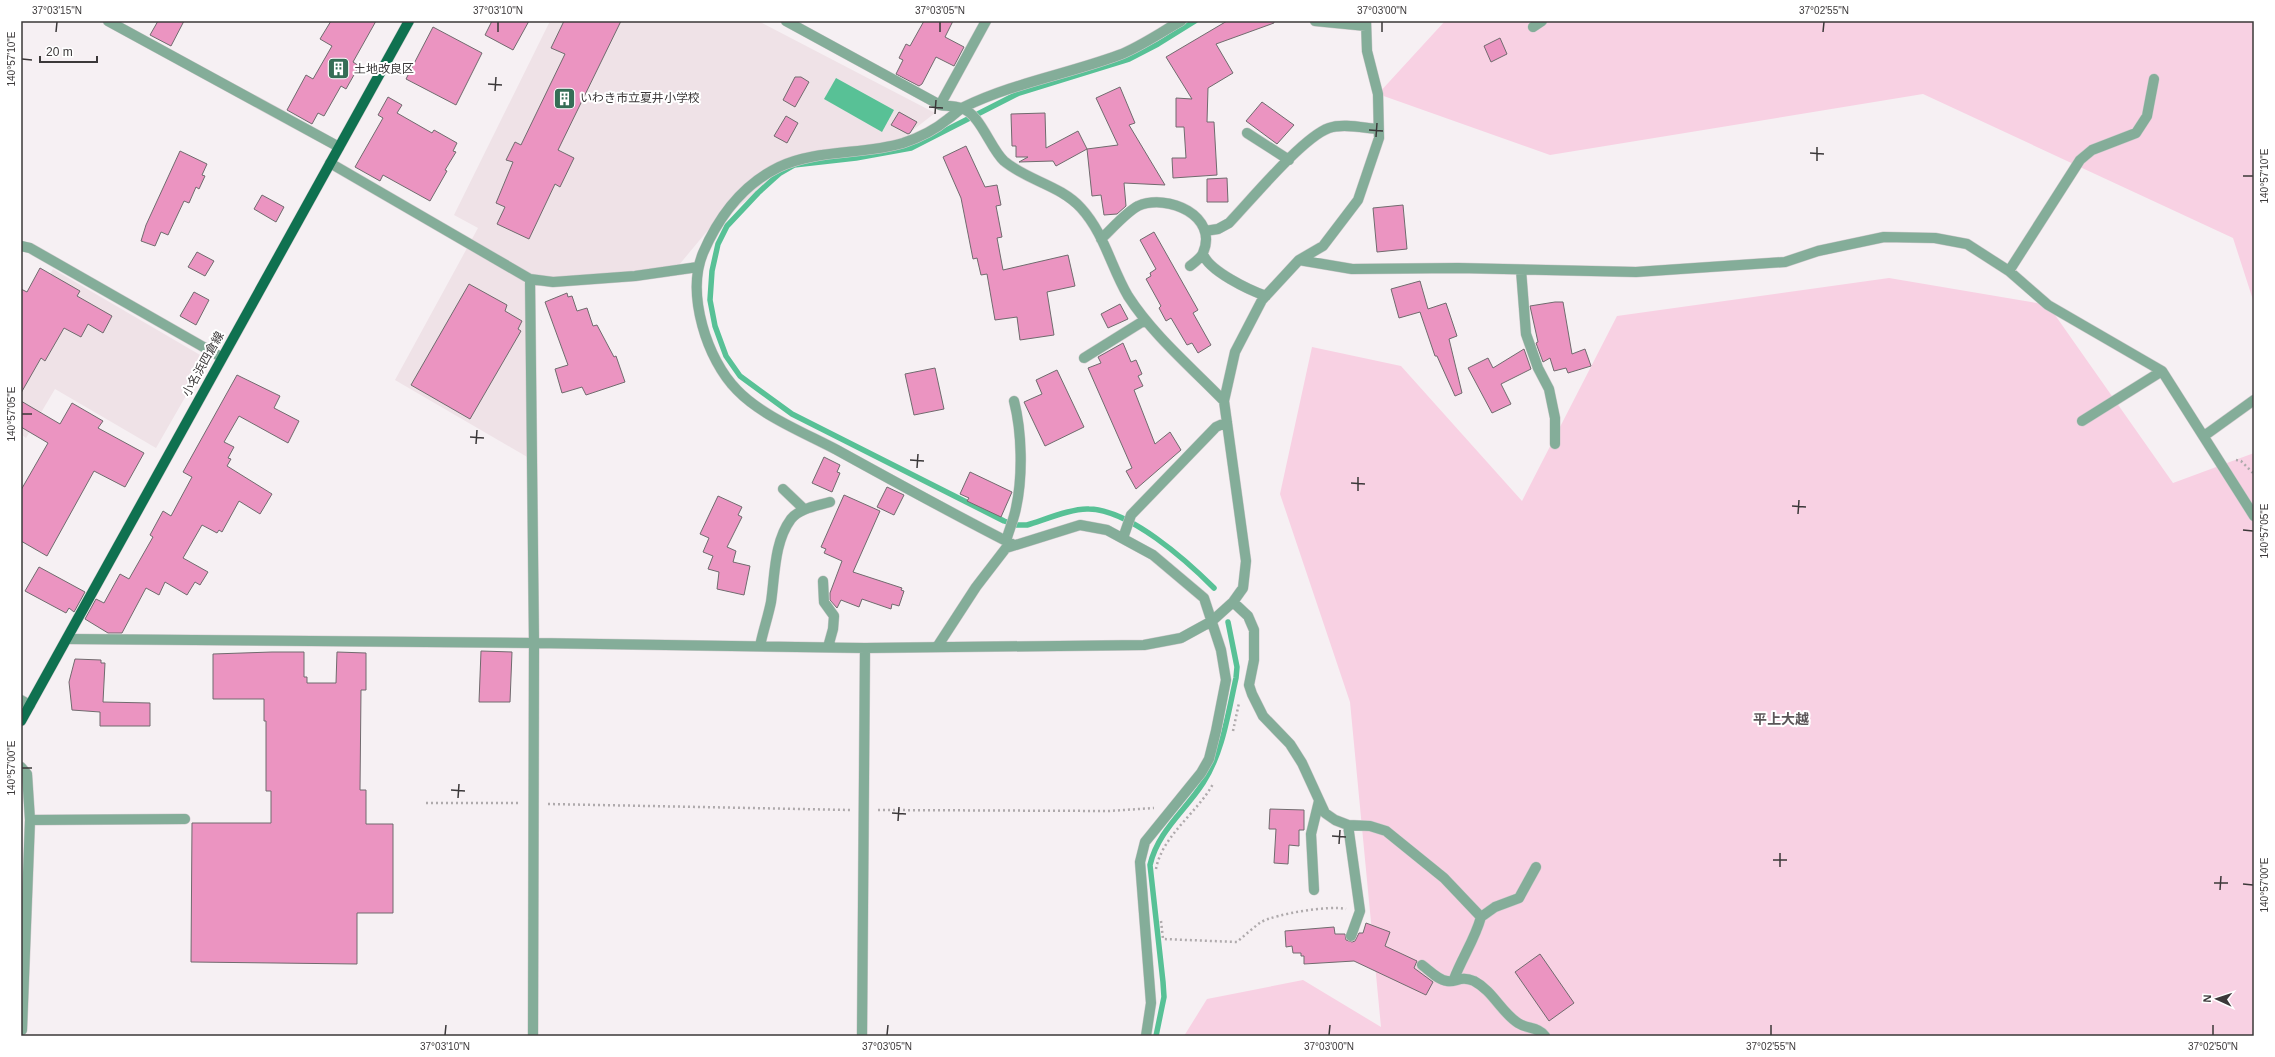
<svg xmlns="http://www.w3.org/2000/svg" width="2275" height="1057" viewBox="0 0 2275 1057" font-family="Arial,'Noto Sans JP',sans-serif">
<style>
.built{fill:#efe2e7}
.green{fill:#f8d1e3}
.water{fill:#58c196}
.lines{fill:none;stroke-linecap:round;stroke-linejoin:round}
.stream{stroke:#58c196;stroke-width:5.5}
.building{fill:#eb94c1;stroke:#706b6e}
.minor-casing{stroke:#d1cbce;stroke-width:11}
.major-casing{stroke:#d1cbce;stroke-width:11}
.path{stroke:#afaaac;stroke-width:2.5;stroke-dasharray:2 3;stroke-linecap:butt}
.minor{stroke:#84ad99;stroke-width:10}
.major{stroke:#0f7150;stroke-width:10}
.ticks{fill:none;stroke:#3b3839;stroke-width:1.5}
.labels{text-anchor:middle;stroke-width:4;stroke-linejoin:round;paint-order:stroke}
.poi-label{font-size:12px;fill:#3b3839;stroke:#fff;text-anchor:start}
.street-label{font-size:12px;fill:#3b3839;stroke:#fff}
.quarter-label{font-size:14px;font-weight:bold;fill:#5b5658;stroke:#fff}
.neatline{fill:none;stroke:#3b3839;stroke-width:1.5}
.ticks-label{font-size:10px;text-anchor:middle;fill:#3b3839}
</style>
<rect width="100%" height="100%" fill="#f6f0f3"/>
<path class="built" d="M550,21h208l177,92 -53,41 -86,12 -83,58 -44,53 -137,8 -3,173 -134,-78 83,-152 -24,-13z
M53,269l154,90 -51,89 -101,-59 -29,49 -5,-4v-110z"/>
<path class="green" d="M1445,21h809v282l-21,-65 -310,-144 -373,61 -172,-61z
M1889,278l159,27 125,178 81,-30v583h-1070l23,-37 96,-19 78,47 -31,-325 -70,-208 32,-147 89,19 121,135 95,-185z"/>
<path class="water" d="M836,78l58,32 -12,22 -58,-33z"/>
<g class="lines">
<path class="stream" d="M1195,21l-37,23 -29,15 -110,34 -108,55 -55,10 -62,7 -14,8 -22,20 -31,33 -9,18 -6,27 -2,29 5,26 11,30 14,20 52,38 212,107 12,4h11c17,-5 45,-17 62,-16 41,1 97,51 125,79
M1156,1036l8,-39 -1,-15 -13,-117c8,-34 35,-54 53,-82 20,-31 25,-70 33,-105l1,-11 -9,-45"/>
</g>
<path class="building" d="M158,21h26l-13,25 -21,-11z
M331,21h45l-23,41 6,4 -13,23 -5,-3 -17,30 -6,-3 -6,11 -25,-14 19,-35 7,4 19,-33 -12,-7z
M492,21h37l-16,29 -28,-15z
M564,21h57l-63,129 16,8 -14,29 -5,-3 -26,55 -32,-15 8,-17 -9,-4 17,-41 -7,-2 9,-18 6,3 44,-91 -14,-6z
M924,21h29l-8,16 19,10 -10,19 -18,-9 -14,27 -3,2 -23,-12 7,-14 -4,-2 7,-14 4,2z
M1227,21h47v2l-58,21 17,29 -25,15 -1,34h7l3,53 -44,3 -1,-20h14l-2,-31h-8v-29l16,1 -26,-42z
M433,27l49,26 -26,52 -50,-26z
M1500,38l7,16 -16,8 -7,-16z
M795,77h6l8,5 -14,25 -12,-7z
M1120,87l15,36 -6,2 36,60 -41,-2 2,23 -9,8 -13,1 -3,-20 -9,1 -5,-47 -31,17 -3,-5 -34,1 9,-5h-12v-11h-4l-1,-32 34,-1 1,35 32,-17 9,18 31,-4 -22,-47z
M388,97l14,8 -5,8 35,20 2,-3 23,13 -4,8 3,1 -11,18 2,1 -17,30 -47,-26 -3,6 -25,-14 28,-49 -5,-3z
M1262,102l32,23 -17,19 -31,-23z
M899,112l18,10 -7,11 -2,1 -17,-9z
M786,116l12,7 -11,20 -13,-7z
M966,146l19,41 12,-2 4,20 -5,1 6,31 -5,1 6,32 65,-15 7,31 -28,6 7,43 -34,5 -3,-23 -22,3 -8,-46 -6,1 -4,-17 -4,1 -12,-61 -18,-41z
M180,151l27,13 -5,11 3,1 -6,13 -3,-2 -7,16 -5,-2 -16,34 -7,-3 -6,14 -14,-5 5,-16z
M1227,178l1,24h-21v-23z
M262,195l22,12 -8,15 -22,-13z
M1403,205l4,44 -30,3 -4,-44z
M1154,232l44,78 -5,3 18,32 -13,8 -6,-10 -5,2 -16,-27 -5,3 -7,-13 2,-2 -15,-27 5,-3 -1,-3 6,-4 -16,-29z
M197,252l17,9 -9,15 -17,-9z
M40,268l40,23 -3,5 35,20 -9,17 -15,-9 -7,13 -17,-9 -19,33 -4,-3 -20,35v-104l6,3z
M1420,281l8,28 18,-6 11,33 -8,3 13,54 -7,3 -18,-40h-2l-15,-44 -21,6 -8,-29z
M469,284l38,21 -2,6 17,10 -4,8 3,2 -51,88 -59,-34z
M194,292l15,8 -13,25 -16,-9z
M567,293l1,4 4,-1 5,15 10,-3 6,18 4,-1 17,32 2,-1 9,26 -39,13 -4,-8 -20,6 -7,-24 13,-4 -23,-63z
M1555,302h8l9,52 13,-5 6,17 -23,7 -2,-5 -12,3 -4,-13 -7,4 -7,-19 2,-1 -8,-36z
M1120,304l8,15 -20,9 -7,-14z
M1123,343l8,19 5,-2 6,14 -4,2 5,10 -9,4 21,54 15,-12 11,18 -45,39 -10,-18 6,-3 -44,-100 13,-5 -3,-6z
M1524,349l7,20 -30,15 10,20 -19,9 -24,-45 20,-10 5,10z
M935,368l9,41 -30,6 -9,-41z
M1057,370l27,57 -39,19 -21,-44 18,-8 -6,-14z
M237,375l43,21 -6,12 25,13 -11,22 -49,-27 -15,26 10,5 -6,11 3,1 -4,7 45,28 -12,20 -21,-13 -17,31 -3,-2 -2,3 -15,-8 -19,33 25,14 -8,13 -5,-3 -8,13 -22,-13 -6,13 -13,-7 -24,45h-14l-23,-14 11,-20 8,4 16,-29 9,5 24,-42 -3,-2 13,-24 8,5 21,-39 -9,-5z
M21,401l39,23 12,-21 31,18 -5,7 46,25 -19,34 -31,-16 -47,85 -26,-15v-51l27,-47 -27,-16z
M824,457l16,8 -3,7 3,1 -8,19 -20,-9z
M970,472l42,20 -11,25 -34,-16 2,-3 -9,-4z
M887,487l17,8 -10,20 -17,-8z
M844,495l36,16 -27,61 49,16 -1,2 3,1 -5,15 -7,-2 -1,5 -29,-10 -3,8 -18,-7 -4,8 -7,-8v-7l12,-32 -18,-8 2,-4 -5,-2z
M718,496l24,11 -4,8 4,2 -15,30 9,4 -3,11 17,4 -6,29 -27,-6 2,-17 -11,-3 5,-13 -10,-4 6,-14 -9,-4z
M39,567l46,25 -11,20 -5,-4 -3,5 -41,-22z
M481,651l31,1 -2,50h-31z
M272,652h32v25h3v6h29l1,-31 29,1v37h-5l-1,100h6v34h27v89h-36v51l-166,-2 1,-139h79v-32h-5v-70h-2v-22h-51v-45z
M75,659l26,1v3h4l-2,39 47,1v23h-50v-14l-28,-2 -3,-28z
M1270,809l34,1v20h-5v16l-10,-1 -1,19 -14,-1 2,-34h-7z
M1366,923l24,9 -5,14 32,15 -3,7 19,14 -7,13 -72,-34 -50,3v-8h-3v-3h-8l-1,-7 -6,1 -1,-16 49,-4 1,7h10l1,6 6,2 3,-1 4,-8h4z
M1540,954l34,49 -25,18 -34,-49z"/>
<g class="lines">
<defs>
<path id="minor" d="M108,21l231,126
M786,21l154,84c6,1 14,1 21,3 19,5 29,40 43,53 24,20 56,24 77,47 23,25 30,59 47,88 25,39 63,71 96,105
M1315,21l51,5
M1533,27l9,-6
M940,105l46,-84
M1247,133l42,27
M330,163l200,116 23,3 82,-6 63,-9
M1205,231l13,-2 11,-6c22,-23 74,-86 100,-95 14,-5 35,0 49,1
M1101,239c11,-10 24,-26 37,-33 30,-13 81,10 65,47 -2,5 -9,10 -13,13
M21,246l9,2 191,109
M1203,254c6,17 46,36 63,42
M1299,260l53,9 106,-1 178,4 149,-10 33,-11 66,-14 51,1 32,6 42,27 39,34 114,66 92,145
M1521,270l5,64 12,34 11,21 6,29v26
M2009,271l71,-111 12,-10 44,-17 11,-17 7,-37
M530,279l4,364 331,5
M1084,358l61,-38
M2082,421l80,-50
M2204,436l50,-36
M783,489l21,20
M1123,538l8,-23 85,-88 11,-5
M1006,541c3,-11 8,-22 10,-33 7,-32 6,-76 -2,-107
M1012,544c-59,-30 -117,-62 -175,-94 -32,-17 -75,-34 -100,-60 -30,-30 -51,-96 -34,-137 16,-37 39,-68 76,-86 38,-18 84,-12 124,-24 15,-5 33,-14 45,-24 6,-4 10,-9 16,-12 49,-24 104,-33 155,-52 21,-8 42,-23 62,-34
M823,581l1,21 10,14 -1,13 -5,18
M1233,602l15,14 6,14v30l-5,25 3,9 11,22 27,28 12,19 23,50 10,7 13,5 22,1 16,5 58,47 37,39c-6,22 -19,41 -27,62
M68,639l466,4 -1,393
M760,646c3,-15 8,-29 11,-44 4,-27 3,-60 20,-83 9,-11 26,-13 39,-17
M937,647l39,-60 30,-39 74,-23 27,5 46,25 51,43 17,52 5,30 -10,51 -7,28 -8,14 -56,69 -5,20 11,141 -5,33
M21,700l9,5
M21,767l6,7 3,46 155,-1
M1348,825l12,86 -9,25
M1314,890l-3,-56 8,-33
M1481,917l14,-10 24,-9 17,-31
M1422,965c7,5 16,15 25,16 9,2 13,-6 27,0 19,10 27,31 44,42 9,6 21,4 27,13
M22,1030l8,-210
M862,1036l3,-388 279,-3 37,-7 31,-17 21,-19 10,-14 3,-27 -22,-160 11,-49 27,-52 37,-40 24,-14 35,-46 21,-62 -1,-44 -11,-43 -1,-30"/>
<path id="major" d="M21,721l388,-700"/>
</defs>
<use href="#minor" class="minor-casing"/>
<use href="#major" class="major-casing"/>
<path class="path" d="M2236,460l5,1 13,13
M1233,731l6,-28
M426,803h95
M548,804l303,6
M878,810l231,1 45,-3
M1156,869c6,-33 41,-56 57,-85
M1161,921l2,18 74,3c8,-7 16,-14 24,-20 15,-8 68,-17 85,-13"/>
<use href="#minor" class="minor"/>
<use href="#major" class="major"/>
</g>
<path class="ticks" d="M56,32l1,-10M498,32v-10M940,32v-10M1382,32v-10M1823,32l1,-10M22,59l10,1M488,84l14,1M495,91l1,-14M929,107l14,1M935,114l1,-14M1369,130l14,1M1376,137l1,-14M1810,153l14,1M1817,161v-14M2243,176h10M22,414h10M470,437l14,1M476,444l1,-14M910,460l14,1M917,468l1,-14M1351,483l14,1M1358,491v-14M1792,506l14,1M1798,514l1,-14M2243,530l10,1M22,768h10M451,790l14,1M458,798l1,-14M892,813l14,1M898,821l1,-14M1332,836l14,1M1339,844l1,-14M1773,860h14M1780,867v-14M2214,883h14M2243,884l10,1M2220,890l1,-14M445,1035l1,-10M887,1035l1,-10M1329,1035l1,-10M1771,1035v-10M2213,1035v-10"/>
<defs>
<symbol id="building-square" viewBox="-11 -11 22 22"><rect x="-9" y="-9" width="18" height="18" rx="4" fill="#366e56" stroke="#fff"/><path d="M-4-6H4V6H1V3H-1V6H-4ZM-2.5-4.3h1.7v1.8h-1.7ZM.8-4.3h1.7v1.8H.8ZM-2.5-1h1.7V.8h-1.7ZM.8-1h1.7V.8H.8Z" fill="#fff"/></symbol>
</defs>
<g fill-rule="evenodd">
<use href="#building-square" x="326" y="56" width="25" height="25"/>
<use href="#building-square" x="552" y="86" width="25" height="25"/>
</g>
<g class="labels">
<g class="poi-label">
<text x="354" y="73">土地改良区</text>
<text x="580" y="102">いわき市立夏井小学校</text>
</g>
<g class="street-label">
<text transform="translate(203 364) rotate(-61)" y="4">小名浜四倉線</text>
</g>
<g class="quarter-label">
<text x="1781" y="724">平上大越</text>
</g>
</g>
<rect width="2275" height="1057" fill="none" stroke="#ffffff" stroke-width="44"/>
<g transform="translate(2217 999) rotate(273)" stroke="#ffffff" stroke-width="3" paint-order="stroke">
<path d="M0-3L7 15L0 10L-7 15Z" fill="#3b3839"/>
<text y="-6" font-size="11" font-weight="bold" text-anchor="middle" fill="#3b3839">N</text>
</g>
<path d="M40 56v6h57v-6" fill="none" stroke="#3b3839" stroke-width="2"/>
<text x="46" y="56" font-size="12" fill="#3b3839" stroke="#ffffff" stroke-width="3" paint-order="stroke">20 m</text>
<rect x="22" y="22" width="2231" height="1013" class="neatline"/>
<g class="ticks-label">
<text x="57" y="14">37°03'15"N</text>
<text x="498" y="14">37°03'10"N</text>
<text x="940" y="14">37°03'05"N</text>
<text x="1382" y="14">37°03'00"N</text>
<text x="1824" y="14">37°02'55"N</text>
<text transform="translate(11 59) rotate(-90)" y="4">140°57'10"E</text>
<text transform="translate(2264 176) rotate(-90)" y="4">140°57'10"E</text>
<text transform="translate(11 414) rotate(-90)" y="4">140°57'05"E</text>
<text transform="translate(2264 531) rotate(-90)" y="4">140°57'05"E</text>
<text transform="translate(11 768) rotate(-90)" y="4">140°57'00"E</text>
<text transform="translate(2264 885) rotate(-90)" y="4">140°57'00"E</text>
<text x="445" y="1050">37°03'10"N</text>
<text x="887" y="1050">37°03'05"N</text>
<text x="1329" y="1050">37°03'00"N</text>
<text x="1771" y="1050">37°02'55"N</text>
<text x="2213" y="1050">37°02'50"N</text>
</g>
</svg>
